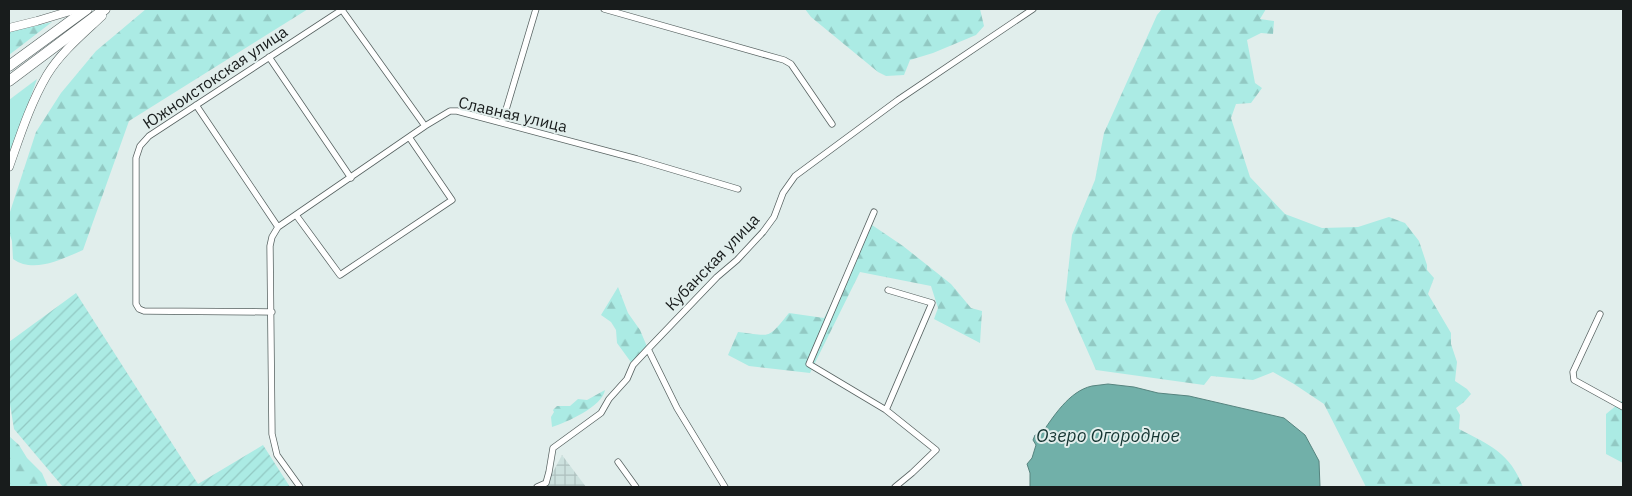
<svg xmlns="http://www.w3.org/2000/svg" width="1632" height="496" viewBox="0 0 1632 496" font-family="'IBM Plex Sans',sans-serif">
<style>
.industrial{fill:url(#industrial-grid)}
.grass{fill:#abebe4}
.forest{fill:url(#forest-firs)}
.garden{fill:url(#garden-furrows)}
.water{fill:#71b0a9;stroke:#56847f}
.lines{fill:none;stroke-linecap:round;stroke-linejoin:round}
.street-casing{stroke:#586362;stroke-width:7}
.secondary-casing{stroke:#586362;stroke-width:9}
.highway-casing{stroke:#586362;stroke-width:11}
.street{stroke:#fff;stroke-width:5.5}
.secondary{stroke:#fff;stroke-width:8}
.highway{stroke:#fff;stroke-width:10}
.labels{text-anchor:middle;stroke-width:4;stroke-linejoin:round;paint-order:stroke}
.street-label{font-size:16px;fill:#181c1c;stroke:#e1eeec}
.water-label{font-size:18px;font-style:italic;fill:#153532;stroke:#e1eeec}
</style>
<defs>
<pattern id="industrial-grid" width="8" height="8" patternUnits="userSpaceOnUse" patternTransform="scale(1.25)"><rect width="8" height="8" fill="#cce1de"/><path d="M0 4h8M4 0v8" fill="none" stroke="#aec0be"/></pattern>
<pattern id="forest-firs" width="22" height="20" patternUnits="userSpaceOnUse" patternTransform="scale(1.25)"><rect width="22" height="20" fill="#abebe4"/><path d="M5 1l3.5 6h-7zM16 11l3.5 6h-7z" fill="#92c9c3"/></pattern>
<pattern id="garden-furrows" width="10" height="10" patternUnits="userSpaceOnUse" patternTransform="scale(1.25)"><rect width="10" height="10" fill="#abebe4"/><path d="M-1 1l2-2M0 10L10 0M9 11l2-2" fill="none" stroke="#92c9c3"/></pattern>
</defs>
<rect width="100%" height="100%" fill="#e1eeec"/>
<path class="industrial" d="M562,455l24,32h-41z"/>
<path class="grass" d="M37,79l-28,78v-57z"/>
<path class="forest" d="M146,9h162l-179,112 -46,129c-21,9 -49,24 -70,9l-1,-18 -3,-9v-17l27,-83 25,-39 35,-42z
M805,9h175l4,17 -8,9 -43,18 -23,7 -6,15 -18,1 -8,-4 -67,-55z
M1162,9h104l-6,10 14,2 -1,13 -12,-1 -14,7 8,43 7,5 -11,15 -15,1 -5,14 19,59 35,37 37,14 36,-1 31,-10 16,6 14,18 8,24v5l7,8 -6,16 23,39v11l6,18 -2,19 12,8 4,5 -7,8 -8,6 4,7 -1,14c31,16 51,24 64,58h-157l-42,-83 -30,-20 -21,-12 -20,8 -42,-4 -7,9 -108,-15 -31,-70 7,-65 23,-55 9,-47 53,-118z
M52,22l-43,33v-23z
M872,225l31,21 48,38 20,24 11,3 -2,32 -46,-24 4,-11 -7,-22 -71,-14 -50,101 -61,-7 -21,-11 10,-23c34,4 29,8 51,-19l35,5z
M618,287l10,26 12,17 8,19 -15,16 -16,-22 -1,-13 -5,-8 -10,-7z
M605,390c-3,17 -38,32 -53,37l-1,-10 3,-5 -1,-2 4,-4h13l8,-7 9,1z
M1623,400v63l-17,-9v-40z
M9,436l10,9 8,13 15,15 6,14h-39z"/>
<path class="garden" d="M76,293l122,191 65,-39 27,42h-227l-49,-58 -5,-31v-56z"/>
<path class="water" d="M1108,384l26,3 24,6 31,3 95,22 21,17 14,26 1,26h-290v-14l-3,-9 5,-6 4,-13 -3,-5 2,-5 5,1c13,-19 29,-45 52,-50 5,-1 11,-1 16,-2z"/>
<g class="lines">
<defs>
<path id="street" d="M604,9l180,51 7,4 41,60
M342,10l83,116
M269,57l82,121
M196,105l82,122
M502,123l34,-114
M874,212l-65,152 77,46
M296,215l44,60 112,-75 -43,-63
M888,290l44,13 -46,107 50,40 -24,23 -17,14
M272,312l-128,-1 -5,-2 -3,-5v-146l4,-12 9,-10 194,-127
M1600,314l-27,58 1,8 49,27
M648,349l29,59 48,79
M618,462l18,25
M300,487l-23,-32 -5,-21 -2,-188 2,-9 6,-10 147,-101 25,-15h7l180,48 101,30
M537,487l9,-4 3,-11 4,-24 48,-35 8,-14 18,-20 6,-14 15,-16 69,-72 20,-17 26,-28 11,-15 9,-24 12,-17 103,-76 135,-91"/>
<path id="secondary" d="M9,28l28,-7 40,-12
M9,167c11,-31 21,-63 38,-92 14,-23 36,-41 55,-59"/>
<path id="highway" d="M9,66l78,-57
M9,81l96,-72"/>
</defs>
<use href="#street" class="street-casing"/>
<use href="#secondary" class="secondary-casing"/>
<use href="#highway" class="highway-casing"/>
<use href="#street" class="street"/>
<use href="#secondary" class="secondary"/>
<use href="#highway" class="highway"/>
</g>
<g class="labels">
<g class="street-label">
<text transform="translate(215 77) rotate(-34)" y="6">Южноистокская улица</text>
<text transform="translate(513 114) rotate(13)" y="6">Славная улица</text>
<text transform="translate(712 262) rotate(-46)" y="6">Кубанская улица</text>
</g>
<g class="water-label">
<text x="1108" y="442">Озеро Огородное</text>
</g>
</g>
<rect width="1632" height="496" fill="none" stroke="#181c1c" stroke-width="20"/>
</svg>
